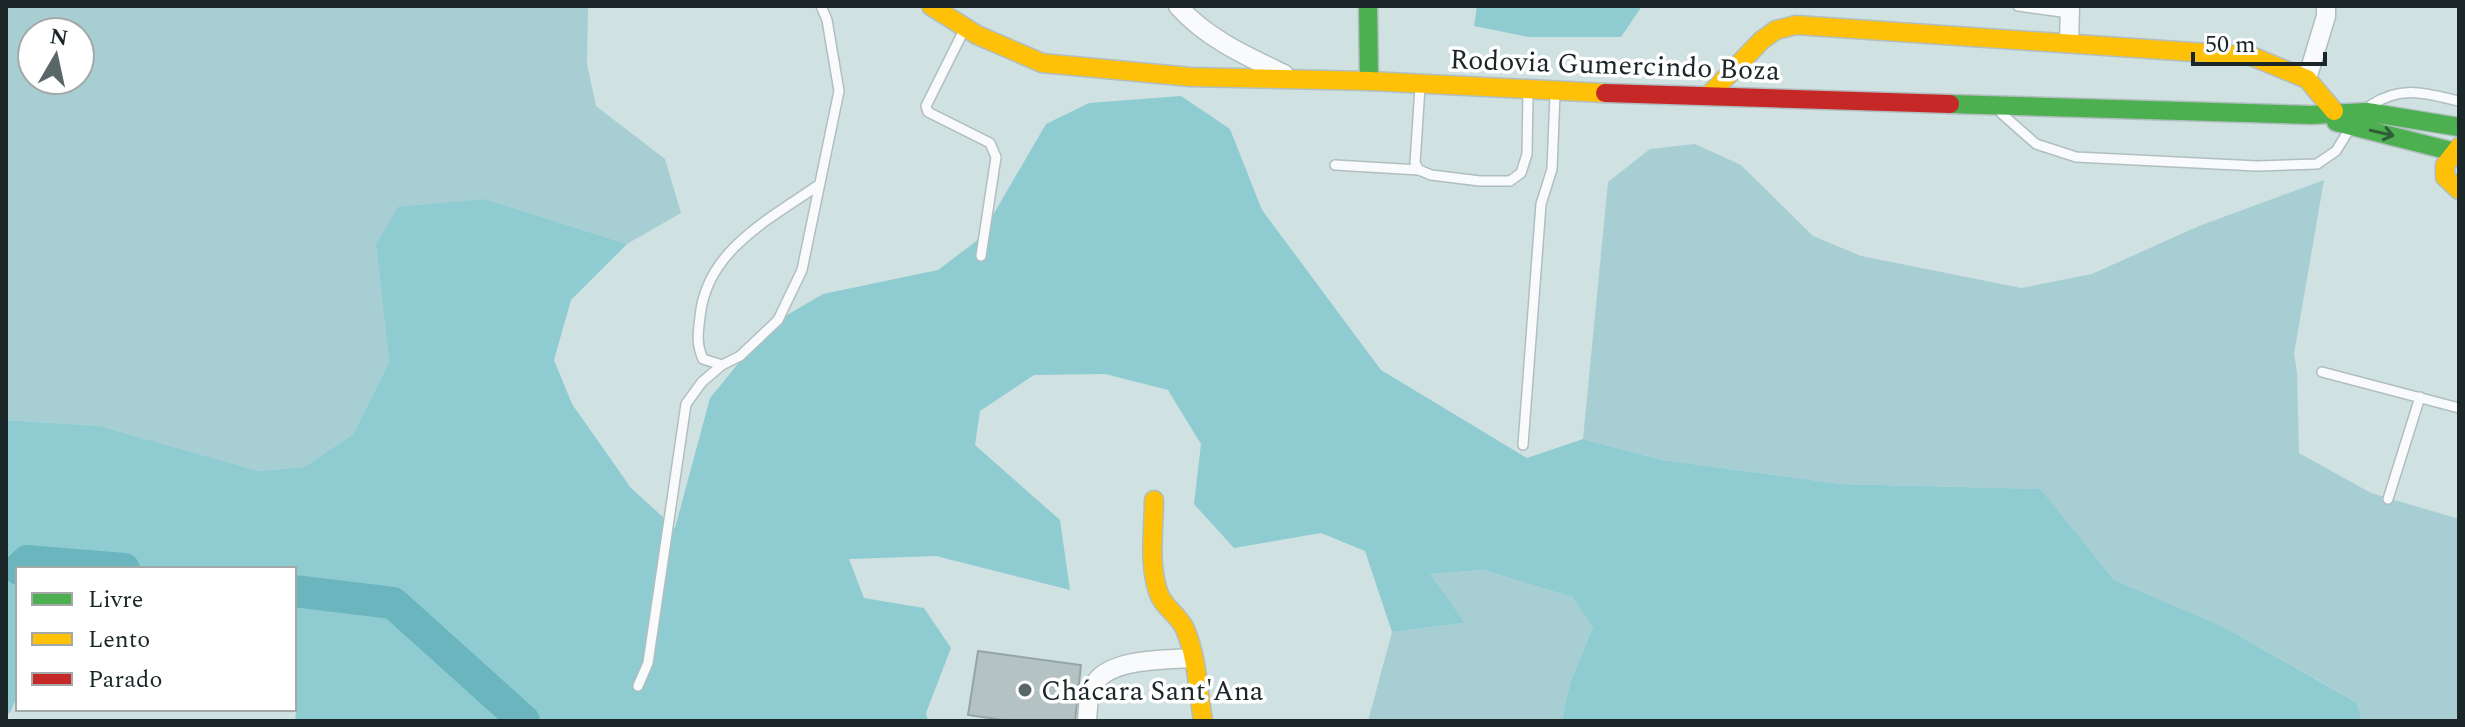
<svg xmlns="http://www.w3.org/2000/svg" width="2465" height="727" viewBox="0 0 2465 727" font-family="Spectral,serif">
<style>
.green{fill:#a7ced2;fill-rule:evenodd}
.forest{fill:#8fccd2}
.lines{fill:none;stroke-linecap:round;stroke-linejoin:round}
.river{stroke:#6bb6be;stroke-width:32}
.building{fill:#b4c2c3;stroke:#97a4a6;stroke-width:2}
.lane-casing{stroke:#b1bebf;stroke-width:12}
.street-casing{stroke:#b1bebf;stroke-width:21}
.fast-casing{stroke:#b1bebf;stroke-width:21}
.slow-casing{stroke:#b1bebf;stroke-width:21}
.jam-casing{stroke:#b1bebf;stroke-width:21}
.lane{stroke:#f8fafb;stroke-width:9}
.street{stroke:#f8fafb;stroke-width:18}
.fast{stroke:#4caf50;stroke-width:18}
.slow{stroke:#ffc107;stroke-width:18}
.jam{stroke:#c62828;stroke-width:18}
.oneway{stroke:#2e5d37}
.poi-dot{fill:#5a6768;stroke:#fff;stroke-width:3}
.labels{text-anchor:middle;stroke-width:7;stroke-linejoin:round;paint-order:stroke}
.street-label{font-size:28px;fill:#1a2627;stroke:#fff}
.poi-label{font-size:28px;fill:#1a2627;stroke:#fff;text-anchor:start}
</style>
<rect width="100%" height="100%" fill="#d0e1e2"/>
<path class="green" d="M6,6h582l-1,58 9,42 69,53 16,54 -54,31 -142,-45 -109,46 13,117 -36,72 -49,33 -45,4 -159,-45 -94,-6zM32,32h48v48h-48z
M1695,144l46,21 72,71 48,20 160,32 71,-14 107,-48 125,-46 -30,174 3,18 2,81 72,40 88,26v202h-97l-7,-20 -133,-75 -108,-46 -75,-91 -198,-5 -179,-24 -79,-21 25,-257 42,-33z
M1483,570l89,27 21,30 -23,56 -8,38h-194l24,-89 73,-9 -36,-49z"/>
<path class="forest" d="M1477,6h165l-21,31h-93l-54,-11z
M1181,96l49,33 32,81 119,160 146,88 56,-19 79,21 179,24 199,5 74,91 108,46 134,76 6,19h-800l8,-38 23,-56 -21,-30 -89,-27 -53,4 35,49 -73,9 -27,-81 -44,-18 -87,15 -40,-44 7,-60 -33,-54 -63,-16 -71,1 -54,36 -5,34 85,75 10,70 -134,-34 -87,3 15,39 60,10 27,40 -25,65 2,8h-633l2,-18 -3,-7v-127h-276v124l-7,18 -5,5v-296l94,6 159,45 45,-4 49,-33 36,-72 -13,-117 22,-38 87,-8 142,45 -56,56 -17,60 18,44 59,84 44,40 35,-130 60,-73 53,-31 115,-24 41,-31 67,-115 43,-21z"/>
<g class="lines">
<path class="river" d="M19,569l8,-8 97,8
M294,591l99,12 131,118"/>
</g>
<path class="building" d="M978,651l103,14 -6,56h-65l-42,-6z"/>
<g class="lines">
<defs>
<path id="lane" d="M2018,6l51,7
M964,30l-38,76 2,6 62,31 6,14 -15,99
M1420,87l-5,76 4,7 12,5 49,6h30l11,-8 6,-19 1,-59
M2371,105c31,-20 54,-12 88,-4
M2002,114l34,30 40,13 181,9 60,-2 19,-13 13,-21
M1335,165l84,5
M722,365l-19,-6c-7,-15 -5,-26 -3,-42 6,-67 70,-98 120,-133
M2322,372l137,36
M1523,445l18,-241 11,-35 3,-75
M2388,499l32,-102
M638,686l10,-23 38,-259 16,-22 20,-17 18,-9 38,-36 24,-50 37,-179 -12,-71 -6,-14"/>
<path id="street" d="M1178,6c28,32 68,50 106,68
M2069,43l1,-37
M2307,79l19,-63v-10
M1087,721c1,-13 1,-27 8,-38 16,-25 71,-23 98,-25"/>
<path id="fast" d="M1368,6l1,75
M1950,104l361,11 56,-3 92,15
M2336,122l123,31"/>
<path id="slow" d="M931,6l46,29 65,28 149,14 178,4 236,12
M1708,96l54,-56 14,-10 20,-5 455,31 56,23 27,32
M2459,147l-14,18v12l14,13
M1154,500c0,30 -6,65 5,94 5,14 20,21 26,35 12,28 13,62 18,92"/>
<path id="jam" d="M1605,93l345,11"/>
</defs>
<use href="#lane" class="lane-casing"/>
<use href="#street" class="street-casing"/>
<use href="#fast" class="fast-casing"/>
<use href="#slow" class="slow-casing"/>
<use href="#jam" class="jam-casing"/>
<use href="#lane" class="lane"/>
<use href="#street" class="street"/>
<use href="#fast" class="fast"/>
<use href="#slow" class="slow"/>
<use href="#jam" class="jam"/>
</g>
<defs><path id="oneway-shaft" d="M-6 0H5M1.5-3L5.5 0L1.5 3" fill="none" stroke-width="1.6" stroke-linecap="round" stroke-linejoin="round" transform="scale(2)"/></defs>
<use class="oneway" href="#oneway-shaft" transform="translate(2382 133) rotate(13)"/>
<circle class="poi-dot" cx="1025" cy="690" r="8"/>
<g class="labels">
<g class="street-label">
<text transform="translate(1615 64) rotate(2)" y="10">Rodovia Gumercindo Boza</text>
</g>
<g class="poi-label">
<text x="1041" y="700">Chácara Sant'Ana</text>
</g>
</g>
<rect width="2465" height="727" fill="none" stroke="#1a2627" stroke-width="16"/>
<rect x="16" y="567" width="280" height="144" fill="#ffffff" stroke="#a3a8a9" stroke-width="2"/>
<rect x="32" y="593" width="40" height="12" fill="#4caf50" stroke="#a3a8a9" stroke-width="2"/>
<text x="88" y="607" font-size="24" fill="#1a2627">Livre</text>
<rect x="32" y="633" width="40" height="12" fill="#ffc107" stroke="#a3a8a9" stroke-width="2"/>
<text x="88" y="647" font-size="24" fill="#1a2627">Lento</text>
<rect x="32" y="673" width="40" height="12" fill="#c62828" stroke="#a3a8a9" stroke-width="2"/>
<text x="88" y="687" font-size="24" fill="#1a2627">Parado</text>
<g transform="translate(56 56) rotate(9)"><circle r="38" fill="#ffffff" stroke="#a3a8a9" stroke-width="2"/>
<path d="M0-6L14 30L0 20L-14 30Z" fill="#5a6768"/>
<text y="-12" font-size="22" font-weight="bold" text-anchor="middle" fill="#1a2627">N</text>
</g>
<path d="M2193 52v12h132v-12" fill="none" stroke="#1a2627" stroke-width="4"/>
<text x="2205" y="52" font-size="24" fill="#1a2627" stroke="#ffffff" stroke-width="6" paint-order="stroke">50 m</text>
</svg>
